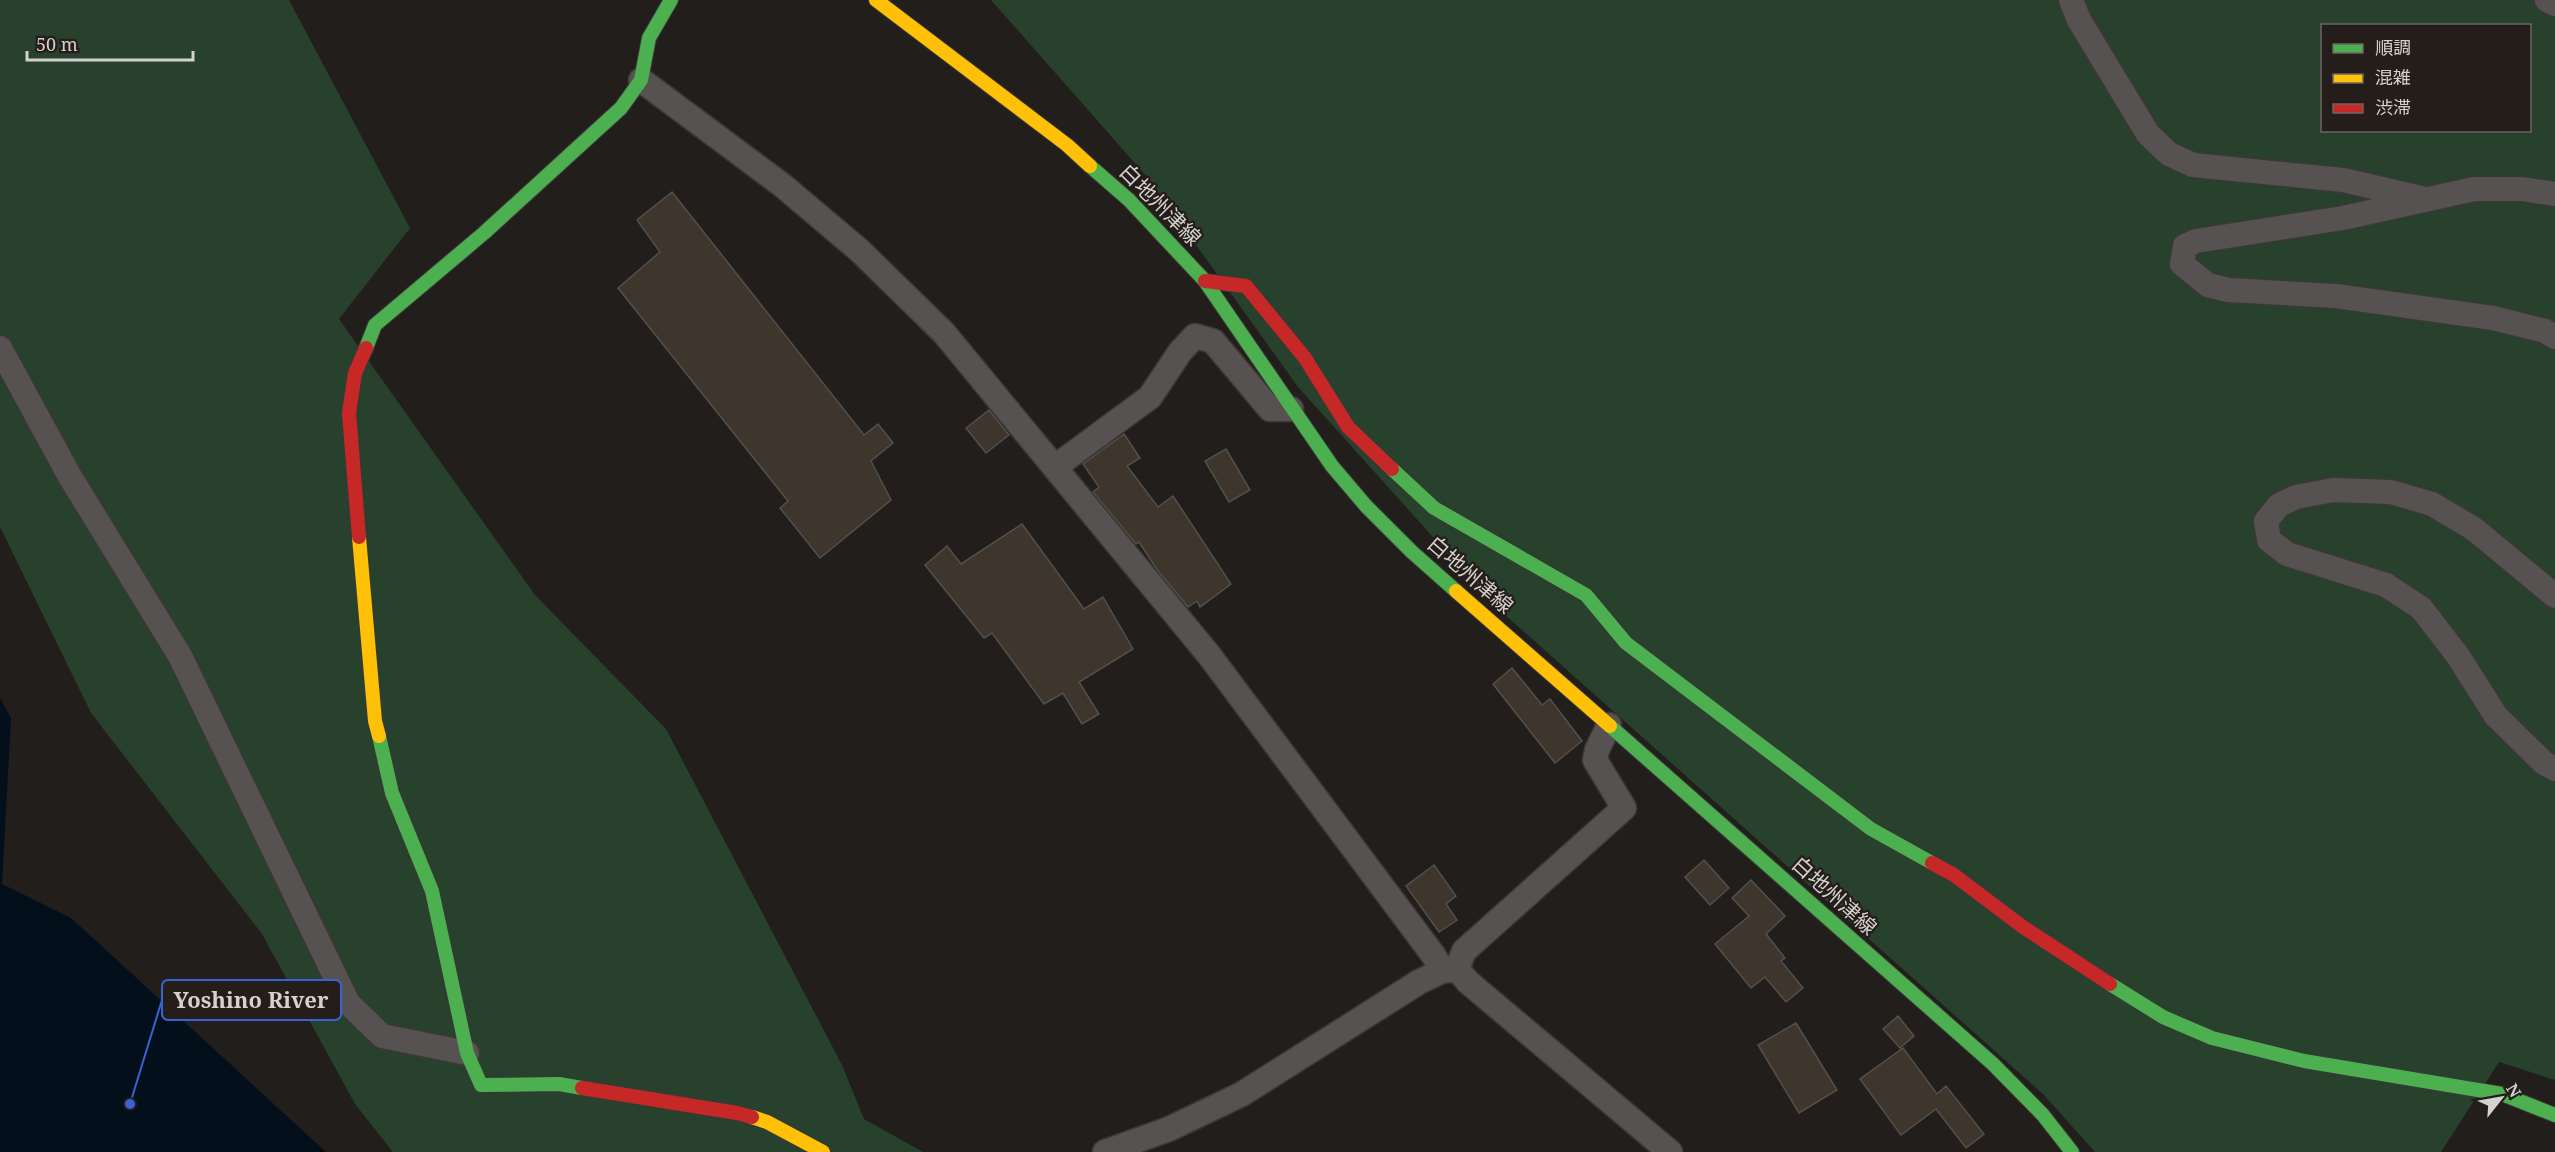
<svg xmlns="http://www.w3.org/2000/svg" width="2555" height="1152" viewBox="0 0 2555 1152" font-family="'Noto Serif','Noto Sans JP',serif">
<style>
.green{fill:#27412c;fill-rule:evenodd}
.water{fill:#030f1a}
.building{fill:#3e352d;stroke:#52504e;stroke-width:1.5}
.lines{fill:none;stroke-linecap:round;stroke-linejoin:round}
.street-casing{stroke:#3b3837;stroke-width:27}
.fast-casing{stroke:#3b3837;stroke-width:16}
.slow-casing{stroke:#3b3837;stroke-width:16}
.jam-casing{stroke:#3b3837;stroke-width:16}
.street{stroke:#555251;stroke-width:24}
.fast{stroke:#4caf50;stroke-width:14}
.slow{stroke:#ffc107;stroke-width:14}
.jam{stroke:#c62828;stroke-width:14}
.labels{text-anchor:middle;stroke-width:4.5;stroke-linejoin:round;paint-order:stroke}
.street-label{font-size:21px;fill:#d5d1ce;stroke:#241d19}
.leader{fill:none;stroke:#3962d6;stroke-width:2}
.callout-dot{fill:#3962d6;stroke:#241d19;stroke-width:2}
.callout{fill:#241d19;stroke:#3962d6;stroke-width:2}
.callout-label{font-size:22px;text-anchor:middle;font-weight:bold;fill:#d5d1ce}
</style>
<rect width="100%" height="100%" fill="#211e1c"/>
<path class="green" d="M0,0h289l121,228 -71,91 196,276 131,134 176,336 22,54 59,33h-530l-38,-48 -93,-170 -171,-221 -91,-186z
M991,0h1564v1080l-56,-18 -58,90h-346l-52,-58 -548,-488 -197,-219 -150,-209zM2322,26h208v104h-208z"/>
<path class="water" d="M0,698l11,20 -9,166 69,34 255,234h-326z"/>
<path class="building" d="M672,192l192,243 14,-11 15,19 -22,18 20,39 -71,58 -40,-50 8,-7 -170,-213 42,-36 -23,-32z
M989,410l20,25 -23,18 -20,-25z
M1124,434l16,24 -13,8 31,41 15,-11 58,88 -31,23 -3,-6 -9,6 -30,-36 -19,-29 -3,2 -43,-52 6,-5 -16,-23z
M1226,449l24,41 -21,12 -24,-41z
M1022,524l62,85 19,-12 30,52 -54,33 20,32 -17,10 -19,-31 -19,11 -52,-71 -8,5 -59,-73 22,-19 14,18z
M1512,668l30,37 8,-6 32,42 -27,22 -62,-79z
M1704,860l25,28 -19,17 -25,-28z
M1434,865l22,31 -10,8 11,16 -18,12 -33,-46z
M1751,880l34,36 -19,18 19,24 -4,3 22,27 -17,14 -21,-25 -14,11 -36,-44 34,-28 -17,-18z
M1898,1016l16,20 -14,12 -17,-19z
M1796,1023l41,67 -38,23 -41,-68z
M1903,1048l34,46 9,-8 38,48 -18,14 -30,-39 -35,26 -41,-56z"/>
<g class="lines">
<defs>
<path id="street" d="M2071,0l8,20 69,114 21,20 24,11 150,15 78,18
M2547,0l8,4
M641,80l141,105 77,65 85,83 265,322 225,301 8,15
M2555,194l-33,-5h-48l-131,29 -147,23 -11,5 -3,18 26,21 20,5 108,6 157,22 52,13 10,6
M0,348l69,127 111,181 168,347 34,33 85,17
M1055,467l95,-70 30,-45 15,-16 18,5 57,68h21
M2555,596l-81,-67 -42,-25 -41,-12 -58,-2 -37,7 -17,8 -13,16 3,19 18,14 99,31 35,23 37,48 38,60 48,47 11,6
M1457,969l7,-18 160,-143 -29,-48 2,-10 12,-25
M1457,969l11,13 202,170
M1105,1152l64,-23 73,-35 177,-112 23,-11 15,-2"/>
<path id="fast" d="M1090,166l39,34 76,81 127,185 34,40 46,46 44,39
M366,348l9,-23 109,-92 137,-125 20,-28 8,-42 22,-38
M1392,469l42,39 152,87 40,48 245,186 61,34
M1610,726l383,338 50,51 29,37
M379,736l13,57 40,98 35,162 14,32 78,-1 23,4
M2110,984l53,33 49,21 92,23 198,33 53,21"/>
<path id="slow" d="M876,0l191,145 23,21
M359,537l16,184 4,15
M1456,591l154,135
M752,1117l15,5 56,30"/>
<path id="jam" d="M1205,281l41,5 59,72 43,69 44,42
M359,537l-10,-124 6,-40 11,-25
M1932,863l22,12 69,52 87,57
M582,1088l155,25 15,4"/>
</defs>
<use href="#street" class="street-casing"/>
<use href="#fast" class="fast-casing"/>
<use href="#slow" class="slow-casing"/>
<use href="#jam" class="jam-casing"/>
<use href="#street" class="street"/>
<use href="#fast" class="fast"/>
<use href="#slow" class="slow"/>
<use href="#jam" class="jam"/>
</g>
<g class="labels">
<g class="street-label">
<text transform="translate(1160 205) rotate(45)" y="7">白地州津線</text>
<text transform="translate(1470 575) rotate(41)" y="7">白地州津線</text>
<text transform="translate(1834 896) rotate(42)" y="7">白地州津線</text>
</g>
</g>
<path class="leader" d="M130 1104L162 1000"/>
<circle class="callout-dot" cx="130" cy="1104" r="6"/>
<rect class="callout" x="162" y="980" width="179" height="40" rx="6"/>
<g class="callout-label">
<text x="251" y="1008">Yoshino River</text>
</g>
<rect x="2321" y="24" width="210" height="108" fill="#241d19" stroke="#6b6561" stroke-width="1.5"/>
<rect x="2333" y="44" width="30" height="9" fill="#4caf50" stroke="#6b6561" stroke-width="1.5"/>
<text x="2375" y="54" font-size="18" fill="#d5d1ce">順調</text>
<rect x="2333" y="74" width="30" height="9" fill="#ffc107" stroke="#6b6561" stroke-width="1.5"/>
<text x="2375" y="84" font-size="18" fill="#d5d1ce">混雑</text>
<rect x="2333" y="104" width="30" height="9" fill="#c62828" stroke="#6b6561" stroke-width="1.5"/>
<text x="2375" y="114" font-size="18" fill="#d5d1ce">渋滞</text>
<g transform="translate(2501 1098) rotate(59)" stroke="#241d19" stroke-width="4.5" paint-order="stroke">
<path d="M0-4.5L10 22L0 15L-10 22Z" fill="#d5d1ce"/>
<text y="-9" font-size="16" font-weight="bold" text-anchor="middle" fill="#d5d1ce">N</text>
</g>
<path d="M27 51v9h166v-9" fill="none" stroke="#d5d1ce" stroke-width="3"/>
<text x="36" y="51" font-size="18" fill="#d5d1ce" stroke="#241d19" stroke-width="4.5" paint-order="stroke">50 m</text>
</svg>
